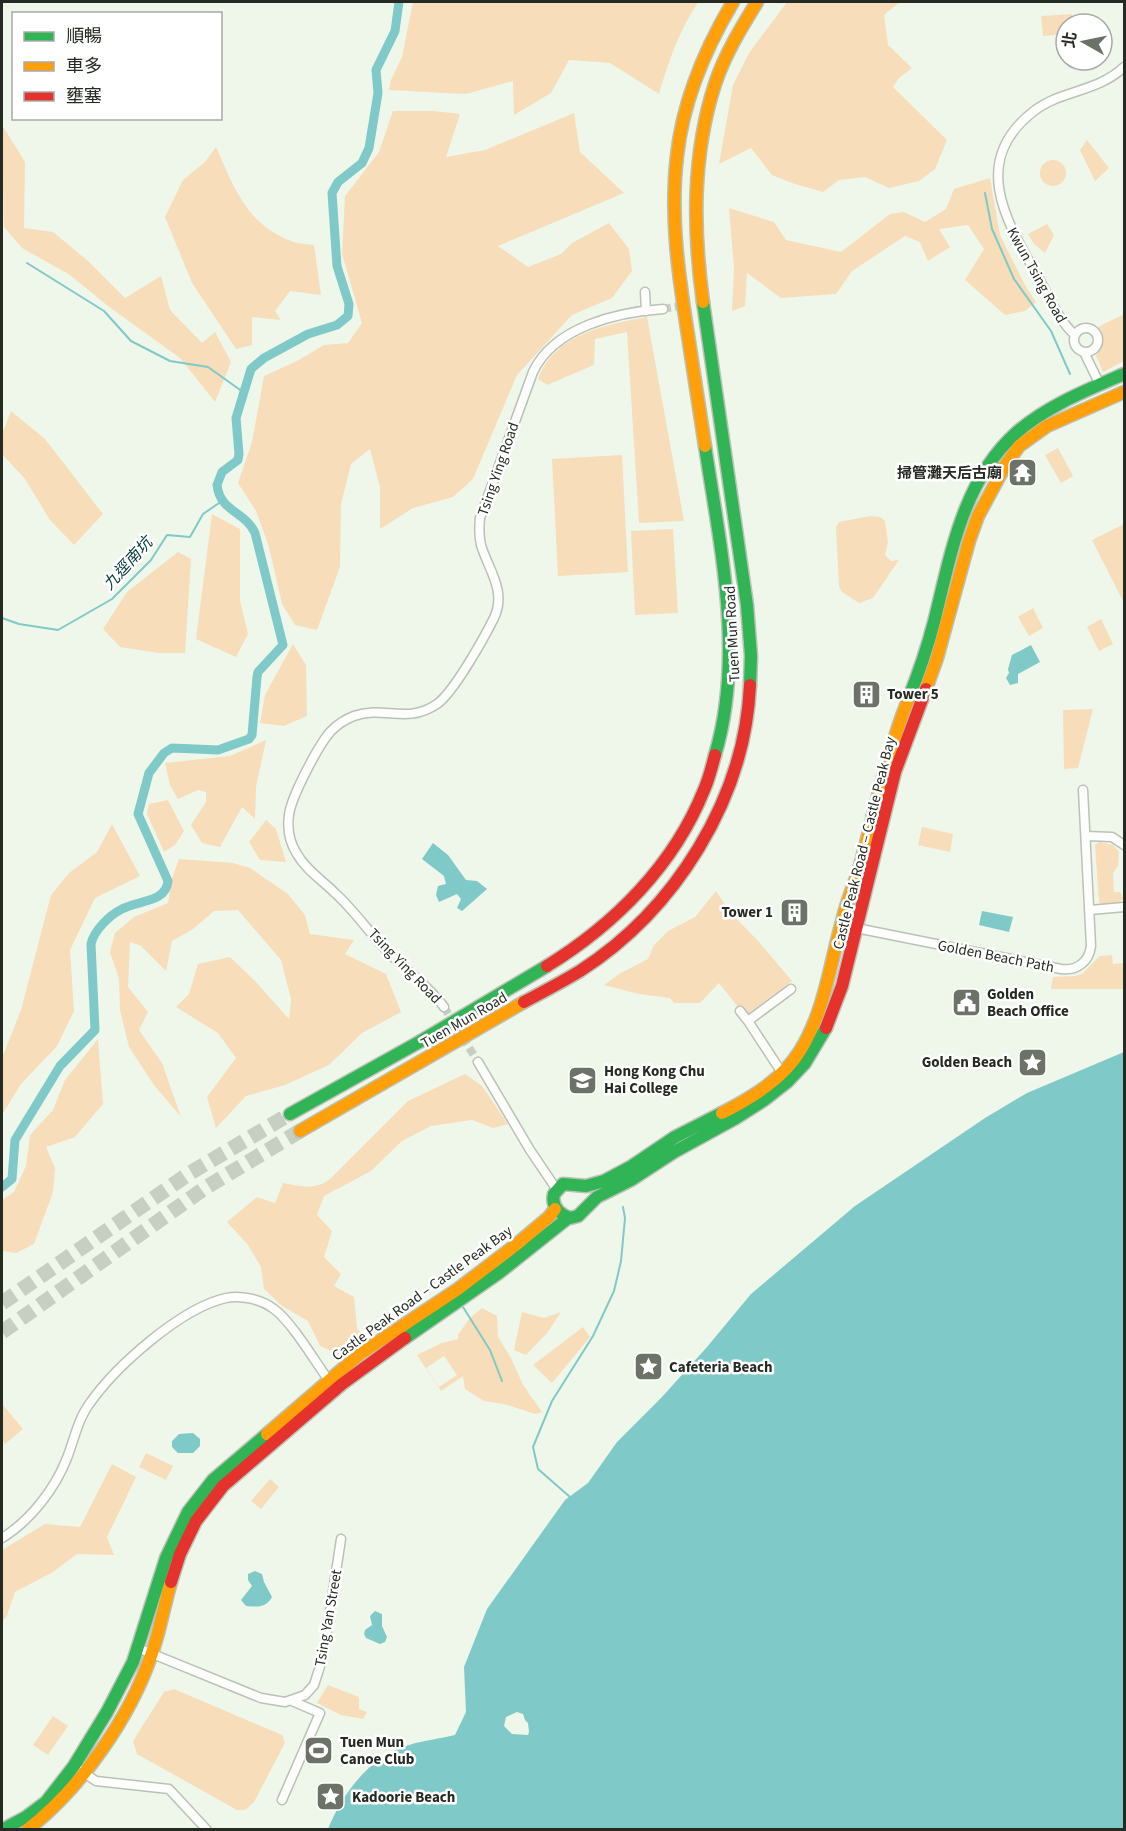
<svg xmlns="http://www.w3.org/2000/svg" width="1126" height="1831" viewBox="0 0 1126 1831" font-family="'Source Sans 3','Noto Sans TC',sans-serif">
<style>
.green{fill:#f7ddba;fill-rule:evenodd}
.water{fill:#7fc9c8;fill-rule:evenodd}
.lines{fill:none;stroke-linecap:round;stroke-linejoin:round}
.stream{stroke:#7fc9c8;stroke-width:2}
.canal{stroke:#7fc9c8;stroke-width:9}
.street-tunnel{stroke:#c7cec2;stroke-width:8;stroke-dasharray:8 4;stroke-linecap:butt}
.highway-tunnel{stroke:#c7cec2;stroke-width:15;stroke-dasharray:15 8;stroke-linecap:butt}
.street-casing{stroke:#bac1b6;stroke-width:11}
.fast-casing{stroke:#bac1b6;stroke-width:15}
.slow-casing{stroke:#bac1b6;stroke-width:15}
.jam-casing{stroke:#bac1b6;stroke-width:15}
.street{stroke:#fdfefc;stroke-width:8}
.fast{stroke:#30b455;stroke-width:12}
.slow{stroke:#ff9f0a;stroke-width:12}
.jam{stroke:#e5322d;stroke-width:12}
.labels{text-anchor:middle;stroke-width:5;stroke-linejoin:round;paint-order:stroke}
.street-label{font-size:15px;fill:#252b22;stroke:#fff}
.poi-label{font-size:15px;font-weight:bold;fill:#252b22;stroke:#fff;text-anchor:start}
.water-label{font-size:16px;font-style:italic;fill:#053739;stroke:#fff}
</style>
<rect width="100%" height="100%" fill="#eff7ea"/>
<path class="green" d="M413,2h285c-19,30 -29,57 -39,92l-49,-31 -41,-3 -18,33 -37,22 -1,-34 -47,13 -77,-4 2,-10 11,-23z
M787,2h113l-16,13 4,30 24,23 -13,10 -6,9 54,53 -12,29 -16,12 -30,7 -24,-11 -26,3 -16,12 -31,-9 -20,-8 -21,-27 -32,16 14,-79 16,-32z
M1072,14l1,10h-7v10l-23,2 -2,-20z
M393,111h41l26,3 -14,43 39,-7 89,-37 6,39 44,41 -126,53 30,21 33,-13 11,-11 37,-20 20,26 3,22 -20,27 -40,17 -55,60 -44,104 -20,18 -40,11 -33,21v-42l-10,-38 -19,15 -10,40 -1,63 -23,63 -22,-5 -13,-21 -13,-57 -13,-36 -18,-28 14,-41 12,-66 33,-15 27,-16 24,-2 14,-20 -20,-69 3,-58 34,-44z
M2,125l23,37 -1,66 29,4 35,29 37,37 36,-22 9,34 32,33 13,-11 16,30 -16,40 -35,-44 -72,-52 -38,-31 -48,-27 -18,-21z
M1087,140l22,28 -14,13 -15,-31z
M216,147c18,40 30,77 75,94 7,3 16,3 23,4l7,50 -31,-4 -15,20 6,9 -29,-3v28l-16,4 -44,-66 -27,-66 18,-37 22,-18z
M1040 173a13 13 0 1 1 26 0a13 13 0 1 1-26 0Z
M990,178l10,57 26,52 10,15 -11,9 -20,4 -40,-35 19,-31 -16,-24 -29,4 11,18 -22,14 -8,-19 -15,-6 -53,35 -16,23 -55,4 -34,-25 -2,33 -13,5 2,-43 -5,-60 45,14 12,18 55,12 49,-38 14,-2 21,10 21,-13 8,-20z
M1047,224l7,11 -9,18 -11,-9 -6,-10z
M1124,314v47l-21,11 -7,-16c7,-13 9,-17 2,-29z
M647,317l37,204 -45,2 -12,-191 -32,7 -1,26 -47,20 -9,-6c16,-45 67,-54 109,-62z
M11,411l34,28 58,75 -29,31 -24,-25 -25,-41 -23,-25v-20z
M1058,448l15,28 -12,7 -16,-28z
M622,455l6,117 -70,4 -6,-117z
M212,514l28,15v72l8,33 -12,23 -40,-18z
M870,516l10,1 5,4 3,21 -3,13 6,6 8,-1 -26,38 -14,5 -17,-11 -3,-6 -3,-59 3,-5z
M1124,524v79l-32,-63z
M673,529l5,84 -43,2 -4,-84z
M178,552l13,7 -6,94h-26l-39,-6 -17,-18 24,-37z
M1033,608l10,20 -14,8 -11,-19z
M1101,619l12,25 -14,7 -12,-24z
M293,644l13,21 1,51 -23,10 -24,-3 5,-28z
M1093,709l-15,59 -14,1 -1,-59z
M266,740l-10,47 -1,32 -13,-12 -22,40 -18,-4 -11,-18 15,-23v-10l-8,-2 -20,9 -8,-14 -5,-22 65,-7z
M168,800l16,31 -9,14 -11,7 -17,-38 2,-10z
M266,820l10,9 10,33 -26,-2 -11,-18z
M112,824l28,52 -45,22 -25,52 4,61 -17,35 -36,38 -19,31v-57l19,-48 30,-115 18,-22 28,-21z
M922,827l31,7 -3,18 -32,-7z
M1099,842l14,3 6,7 -1,14 -5,7 1,19h6l3,6 -4,6 -17,1 -3,-3 -4,-57z
M179,859l54,4 17,5 38,26 17,21 5,19 44,6 -9,14 41,20 15,38 -39,21 -33,32 -44,20 -39,11 -30,32 -9,-31 29,-39 -18,-25 -42,-26 13,-13 9,-30 32,-7 26,25 33,37 2,-20 -10,-39 -43,-50 -24,1 -21,18 -21,12 -6,30 -25,-25 -11,-4 -2,45 20,25 -9,18 23,33 19,54 -27,-32 -25,-38 -9,-37 -1,-31 -9,-27 5,-19 19,-16 34,-14 4,-24z
M716,891l14,21 29,30 33,39 -42,33 -12,-7 -19,-24 -19,20h-26l-4,-5 -31,-4 -35,-9 15,-11 29,-15 6,-14 14,-14 27,-14z
M1112,955l1,9 11,-1v26h-73l2,-12 22,-1 7,-2 18,-18z
M98,1039l5,65 -28,33 -29,10 9,21 -2,24 -19,52 -18,9 -14,-2v-51l12,-8 12,-26 4,-31 23,-25 12,-30z
M465,1074l17,12 26,38 -15,4 -21,-8 -41,6 -29,15 -31,30 -47,25 -7,19 15,16 -8,26 17,17 -7,12 20,11 3,32 11,9 -23,19 -25,-11 -12,-25 -26,-15 -18,-17 -3,-22 -13,-22 -21,-23 30,-25 18,6 8,-20c18,3 31,8 47,-4l78,-78z
M482,1308l15,8 1,21 13,21 12,27 19,27 -7,2 -31,-10 -20,-3 -19,-12 -2,-13 -22,15 -24,-36 25,-12 16,-4v-4l11,-16zM444,1356l13,19 -18,12 -13,-19z
M522,1312l22,6 17,-6 -14,21 -21,22 -12,-5z
M583,1327l7,10 -38,46 -19,-18z
M2,1404l21,25 -18,15 -3,-4z
M146,1453l27,13 -7,14 -27,-13z
M112,1464l24,13 -29,60 7,18 -37,-1 -24,18 -38,20 -9,26 -4,2v-70l43,-26 35,3z
M270,1479l9,8 -18,22 -10,-8z
M328,1685l31,12v12l8,3 -4,7 -22,-4 -24,-12z
M174,1689l108,46 3,8 -31,59 -9,8h-8l-100,-56 -4,-13 31,-49z
M53,1716l15,10 -20,29 -15,-10z"/>
<path class="water" d="M1031,645l9,17 -22,12v9l-8,2 -4,-7 3,-5 -1,-4 4,-14z
M433,843l15,12 18,25 11,1 10,8 -25,22 -5,-3 4,-9 -4,-5 -18,8 -3,-7 2,-9 8,-2 -2,-8 -22,-17z
M982,911l31,6 -4,15 -30,-7z
M1124,1052v777h-796c14,-35 42,-73 81,-84 15,-5 31,-6 46,-10l11,-23 -2,-45 23,-58 78,-109 23,-17 29,-41 45,-45 45,-50 44,-53 104,-88 130,-88 42,-25zM517,1712l6,2 2,6 3,3 1,9 -1,3 -16,-1 -8,-8 2,-9z
M193,1433l7,6v7l-7,7h-15l-6,-6v-6l7,-7z
M255,1571l7,3 2,8 8,15c-6,11 -15,10 -26,9l-5,-6 11,-14 -4,-6v-6z
M375,1611l7,3v12l5,11 -2,5 -5,2 -14,-6 -2,-4 1,-4 7,-5 -2,-9z"/>
<g class="lines">
<path class="stream" d="M985,193l7,36 22,50 37,52 19,43
M27,263l77,48 27,30 39,20 38,6 35,25
M2,618l17,6 39,6 54,-31 39,-39 16,-25 23,2 13,-23 19,-13
M463,1307l27,43 12,31
M570,1497l-32,-28 -5,-22 19,-46 41,-65 21,-45 7,-30 4,-43 -2,-11"/>
<path class="canal" d="M2,1187l10,-8 3,-39 45,-74 35,-36 -4,-86c3,-14 19,-29 31,-35 16,-9 44,-6 46,-28l-30,-67 11,-41 15,-20 8,-5 46,2 31,-11 3,-4 5,-58 1,-5 25,-27 -28,-112c-10,-22 -35,-21 -38,-48l5,-13 16,-12 1,-6 -3,-36 15,-49 13,-11 44,-24 29,-9 11,-9 1,-12 -12,-38 -5,-73 6,-11 24,-19 7,-15 9,-55 -2,-23 19,-39 4,-29"/>
<path class="street-tunnel" d="M663,309l23,-4
M444,1007l34,55"/>
<path class="highway-tunnel" d="M2,1303l188,-130 100,-59
M2,1332l203,-144 95,-57"/>
<defs>
<path id="street" d="M645,292l1,19
M1074 340a12 12 0 1 1 24 0a12 12 0 1 1-24 0Z
M1075,335c-17,-15 -26,-39 -37,-58 -32,-56 -69,-116 -4,-166 27,-21 64,-19 90,-44
M1084,352l16,33
M1086,836l26,1 12,8
M1090,910l34,-3
M841,925l220,44c16,2 28,-7 30,-23l-8,-156
M444,1007c-15,-21 -36,-35 -55,-54 -19,-19 -34,-42 -54,-60 -13,-13 -29,-23 -38,-39 -7,-11 -10,-25 -8,-39 2,-18 30,-71 42,-84 7,-7 15,-12 23,-15 30,-11 52,9 83,-12 17,-12 47,-66 57,-86 13,-27 -6,-49 -13,-73 -2,-9 -2,-18 -1,-27l53,-146c21,-45 84,-60 130,-63
M740,1011l8,10
M478,1062l52,88 27,40
M784,1076l-36,-55 43,-32
M2,1538c28,-17 53,-49 65,-80 7,-18 11,-39 23,-55 26,-37 91,-95 136,-105 15,-3 35,1 48,11 19,14 43,56 58,76
M138,1648l123,50 24,4 20,-7 9,-10 9,-28 18,-118
M74,1766l22,15 73,8 38,41
M282,1800l38,-87 -28,-12"/>
<path id="fast" d="M703,302l44,303 4,51 -1,29
M705,446c15,100 40,209 10,309
M908,700c10,-25 19,-51 26,-78 17,-67 28,-140 82,-189 31,-27 71,-43 108,-59
M722,1113l-47,24 -43,29 -28,15 -18,5 -23,-2 -9,10c-3,12 5,20 16,24l8,-2 19,-19 34,-17 43,-28 62,-34 28,-18 23,-18 18,-19 21,-35
M290,1114l131,-73 126,-75
M405,1338l95,-66 68,-54
M2,1830l24,-13 20,-15 28,-36 33,-54 26,-50 33,-104 22,-46 25,-32 54,-46"/>
<path id="slow" d="M703,302c-10,-73 -11,-147 12,-218 10,-30 26,-56 42,-82
M705,446c-6,-39 -12,-78 -18,-117 -9,-58 -17,-115 -10,-173 6,-56 28,-107 56,-154
M926,689l11,-31 32,-117 9,-25 27,-50 14,-20 28,-20 77,-34
M722,1113c29,-15 60,-33 78,-62 25,-40 30,-88 43,-133 4,-18 12,-35 17,-52 15,-56 27,-112 48,-166
M300,1131l224,-129
M267,1434l93,-80 98,-65 59,-45 32,-27 6,-8
M27,1830c54,-42 103,-112 125,-177 8,-23 12,-47 19,-71"/>
<path id="jam" d="M547,966c68,-42 127,-101 157,-176 5,-11 8,-24 11,-35
M524,1002c19,-10 38,-20 56,-31 95,-61 165,-172 170,-286
M826,1028l16,-42 53,-214 31,-83
M171,1582l9,-28 16,-33 27,-35 119,-102 63,-46"/>
</defs>
<use href="#street" class="street-casing"/>
<use href="#fast" class="fast-casing"/>
<use href="#slow" class="slow-casing"/>
<use href="#jam" class="jam-casing"/>
<use href="#street" class="street"/>
<use href="#fast" class="fast"/>
<use href="#slow" class="slow"/>
<use href="#jam" class="jam"/>
</g>
<defs>
<symbol id="temple-square" viewBox="-11 -11 22 22"><rect x="-9" y="-9" width="18" height="18" rx="4" fill="#6c7268" stroke="#fff"/><path d="M0-6L5-2H3V0L6.5 2.5H4V6H1.5V3h-3V6H-4V2.5H-6.5L-3 0V-2H-5Z" fill="#fff"/></symbol>
<symbol id="building-square" viewBox="-11 -11 22 22"><rect x="-9" y="-9" width="18" height="18" rx="4" fill="#6c7268" stroke="#fff"/><path d="M-4-6H4V6H1V3H-1V6H-4ZM-2.5-4.3h1.7v1.8h-1.7ZM.8-4.3h1.7v1.8H.8ZM-2.5-1h1.7V.8h-1.7ZM.8-1h1.7V.8H.8Z" fill="#fff"/></symbol>
<symbol id="civic-square" viewBox="-11 -11 22 22"><rect x="-9" y="-9" width="18" height="18" rx="4" fill="#6c7268" stroke="#fff"/><path d="M-.6-6.5H3V-4.5H.6V-3L4-1V1h2V6H-6V1h2V-1L-.6-3ZM-1.2 2.5V6h2.4V2.5Z" fill="#fff"/></symbol>
<symbol id="sight-square" viewBox="-11 -11 22 22"><rect x="-9" y="-9" width="18" height="18" rx="4" fill="#6c7268" stroke="#fff"/><path d="M0-6L1.8-2.2L6-1.7L2.9 1.2L3.7 5.4L0 3.3L-3.7 5.4L-2.9 1.2L-6-1.7L-1.8-2.2Z" fill="#fff"/></symbol>
<symbol id="university-square" viewBox="-11 -11 22 22"><rect x="-9" y="-9" width="18" height="18" rx="4" fill="#6c7268" stroke="#fff"/><path d="M0-5L7-2L0 1L-7-2ZM-4 1L0 2.5L4 1V4Q0 6-4 4Z" fill="#fff"/></symbol>
<symbol id="stadium-square" viewBox="-11 -11 22 22"><rect x="-9" y="-9" width="18" height="18" rx="4" fill="#6c7268" stroke="#fff"/><path d="M0-5a6.5 5 0 1 0 0 10a6.5 5 0 1 0 0-10ZM-3.5-1.8h7v3.6h-7Z" fill="#fff"/></symbol>
</defs>
<g fill-rule="evenodd">
<use href="#temple-square" x="1006" y="456" width="33" height="33"/>
<use href="#building-square" x="850" y="678" width="33" height="33"/>
<use href="#building-square" x="778" y="896" width="33" height="33"/>
<use href="#civic-square" x="950" y="986" width="33" height="33"/>
<use href="#sight-square" x="1016" y="1046" width="33" height="33"/>
<use href="#university-square" x="566" y="1064" width="33" height="33"/>
<use href="#sight-square" x="632" y="1350" width="33" height="33"/>
<use href="#stadium-square" x="302" y="1734" width="33" height="33"/>
<use href="#sight-square" x="314" y="1780" width="33" height="33"/>
</g>
<g class="labels">
<g class="street-label">
<text transform="translate(1037 275) rotate(61)" y="5">Kwun Tsing Road</text>
<text transform="translate(498 469) rotate(-71)" y="5">Tsing Ying Road</text>
<text transform="translate(732 634) rotate(-93)" y="5">Tuen Mun Road</text>
<text transform="translate(864 843) rotate(-76)" y="5">Castle Peak Road – Castle Peak Bay</text>
<text transform="translate(996 956) rotate(11)" y="5">Golden Beach Path</text>
<text transform="translate(405 966) rotate(46)" y="5">Tsing Ying Road</text>
<text transform="translate(464 1020) rotate(-30)" y="5">Tuen Mun Road</text>
<text transform="translate(422 1293) rotate(-36)" y="5">Castle Peak Road – Castle Peak Bay</text>
<text transform="translate(328 1618) rotate(-80)" y="5">Tsing Yan Street</text>
</g>
<g class="poi-label">
<text x="1002" y="478" text-anchor="end">掃管灘天后古廟</text>
<text x="887" y="699">Tower 5</text>
<text x="773" y="917" text-anchor="end">Tower 1</text>
<text x="987" y="999">Golden<tspan x="987" dy="17">Beach Office</tspan></text>
<text x="1012" y="1067" text-anchor="end">Golden Beach</text>
<text x="604" y="1076">Hong Kong Chu<tspan x="604" dy="17">Hai College</tspan></text>
<text x="669" y="1372">Cafeteria Beach</text>
<text x="340" y="1747">Tuen Mun<tspan x="340" dy="17">Canoe Club</tspan></text>
<text x="352" y="1802">Kadoorie Beach</text>
</g>
<g class="water-label">
<text transform="translate(127 563) rotate(-48)" y="6">九逕南坑</text>
</g>
</g>
<rect width="1126" height="1831" fill="none" stroke="#252b22" stroke-width="6"/>
<rect x="12" y="12" width="210" height="108" fill="#ffffff" stroke="#a8aaa7" stroke-width="1.5"/>
<rect x="24" y="32" width="30" height="9" fill="#30b455" stroke="#a8aaa7" stroke-width="1.5"/>
<text x="66" y="42" font-size="18" fill="#252b22">順暢</text>
<rect x="24" y="62" width="30" height="9" fill="#ff9f0a" stroke="#a8aaa7" stroke-width="1.5"/>
<text x="66" y="72" font-size="18" fill="#252b22">車多</text>
<rect x="24" y="92" width="30" height="9" fill="#e5322d" stroke="#a8aaa7" stroke-width="1.5"/>
<text x="66" y="102" font-size="18" fill="#252b22">壅塞</text>
<g transform="translate(1084 42) rotate(279)"><circle r="28" fill="#ffffff" stroke="#a8aaa7" stroke-width="1.5"/>
<path d="M0-4.5L10 22L0 15L-10 22Z" fill="#6c7268"/>
<text y="-9" font-size="16" font-weight="bold" text-anchor="middle" fill="#252b22">北</text>
</g>
</svg>
